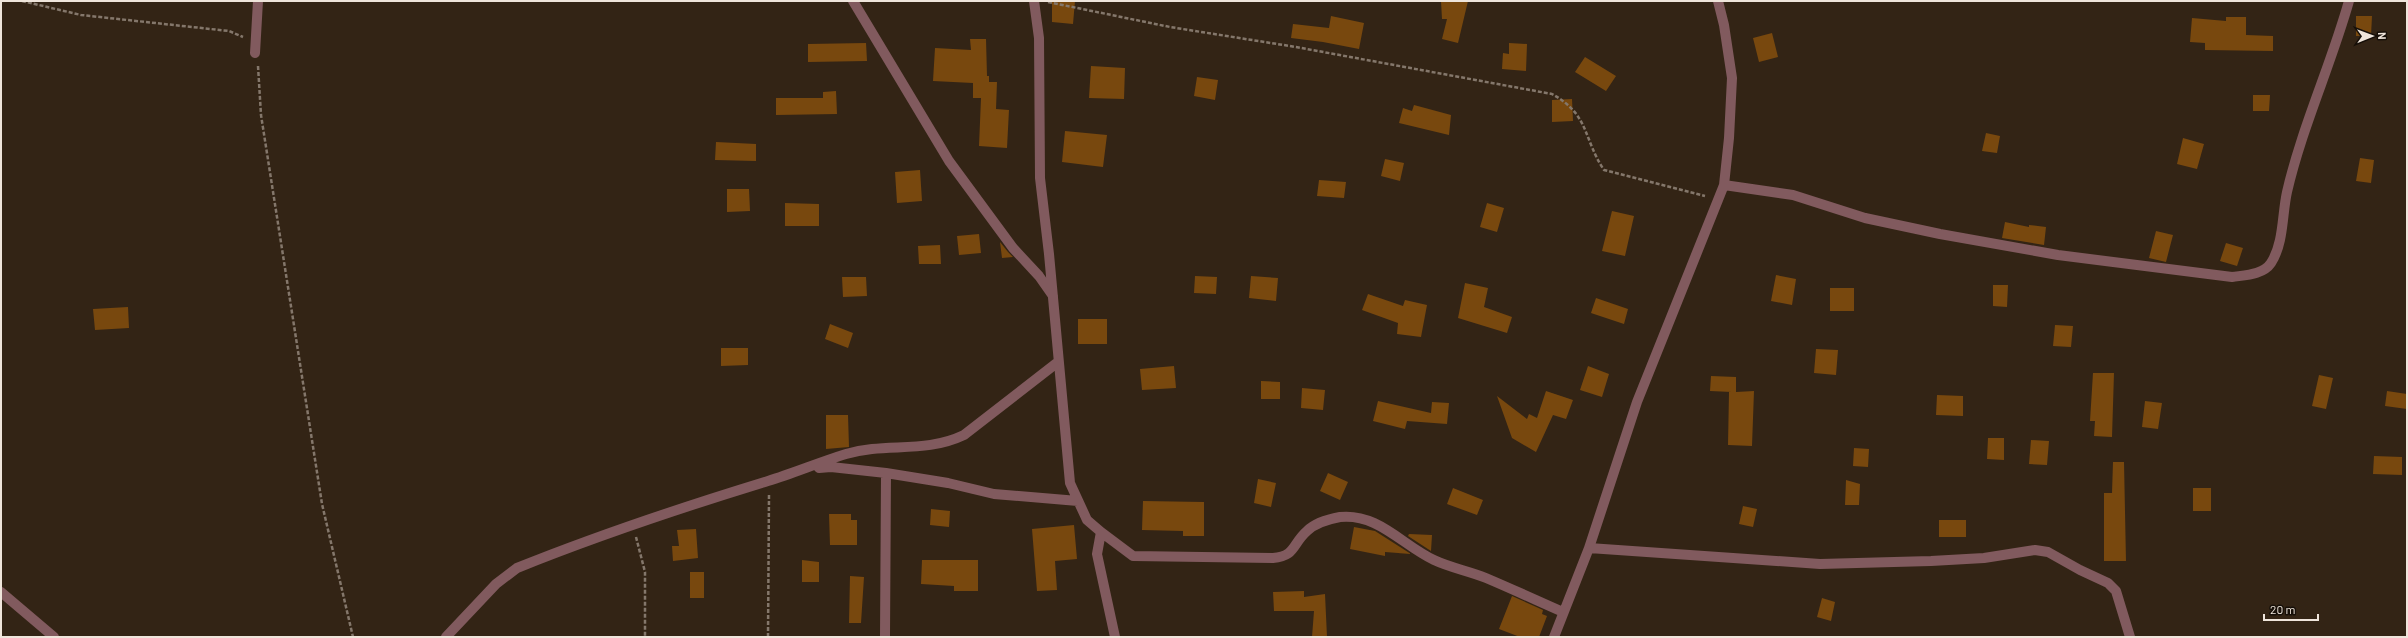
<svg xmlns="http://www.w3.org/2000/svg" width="2408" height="638" viewBox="0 0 2408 638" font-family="Barlow,sans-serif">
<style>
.building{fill:#78480e}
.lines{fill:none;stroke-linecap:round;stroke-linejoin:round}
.path{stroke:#84776b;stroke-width:2.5;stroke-dasharray:4 2;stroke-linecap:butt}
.minor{stroke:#815a5e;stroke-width:10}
</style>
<rect width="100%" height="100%" fill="#332415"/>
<path class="building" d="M1052,1h23l-2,23 -21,-2z
M1441,1h27l-10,42 -16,-4 5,-20h-5z
M1331,16l33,7 -5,26 -36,-7 -32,-4 2,-14 36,4z
M2356,16h16l-1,20h-15z
M2226,17h20v18l27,1v15l-68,-1v-7l-15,-1 2,-24 34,3z
M1772,33l6,24 -19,5 -6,-24z
M970,39h16l1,37h2v6h8l-1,27 13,1 -2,38 -28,-2 2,-48h-8v-15l-40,-2 2,-33 36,2z
M866,43l1,18 -59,1v-18z
M1509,43l18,1 -1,27 -24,-2 1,-16 6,1z
M1585,57l31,19 -10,15 -31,-19z
M1091,66l34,2 -1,31 -35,-1z
M1197,77l21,3 -3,20 -21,-4z
M836,91l1,23 -61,1v-17h47v-6z
M2253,95h17l-1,16h-16z
M1572,99l1,22 -21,1v-22z
M1414,105l37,10 -2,20 -50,-12 4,-15 9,3z
M1065,131l42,4 -4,32 -41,-5z
M1986,133l14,3 -3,17 -15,-2z
M2183,138l21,6 -7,25 -20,-5z
M716,142l40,2v17l-41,-1z
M2360,158l14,2 -3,23 -15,-2z
M1385,159l19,4 -4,18 -19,-5z
M920,170l2,31 -25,2 -2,-31z
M1319,180l27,2 -2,16 -27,-2z
M727,189h22l1,22 -23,1z
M785,203l34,1v22h-34z
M1487,203l17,5 -7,24 -17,-5z
M1612,211l22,5 -9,40 -23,-5z
M2005,222l24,5v-2l17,2 -2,18 -42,-7z
M2156,231l17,4 -7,27 -17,-4z
M979,234l2,19 -22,2 -2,-19z
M1000,242l8,10 5,5 -11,1z
M2226,243l17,5 -6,18 -17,-5z
M940,245l1,19h-22l-1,-18z
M1776,275l20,4 -4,26 -21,-4z
M1195,276l22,1 -1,17 -22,-1z
M1251,276l27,2 -2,23 -27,-3z
M842,277h24l1,19 -24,1z
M1465,283l23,5 -4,19 28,10 -5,16 -49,-15z
M1993,285h15l-1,22 -14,-1z
M1830,288h24v23h-24z
M1368,294l35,12 2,-6 22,5 -6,32 -24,-3 1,-11 -36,-13z
M1596,298l32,11 -4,15 -33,-11z
M128,307l1,21 -34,2 -2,-21z
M1078,319h29v25h-29z
M830,324l23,9 -5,15 -23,-9z
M2055,325l18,1 -2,21 -18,-1z
M721,348h27v17l-27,1z
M1816,349l22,1 -2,25 -22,-2z
M1174,366l2,22 -34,2 -2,-21z
M1588,366l21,8 -7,23 -22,-7z
M2093,373h21l-2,64 -18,-1 1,-15h-5z
M2319,375l14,3 -7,31 -14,-3z
M1711,376l25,1v15l18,-1 -2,55 -24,-1 1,-53h3l-22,-1z
M1261,381l19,1v17h-19z
M1302,388l23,2 -2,20 -22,-2z
M1546,391l27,9 -7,19 -13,-4 -17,37 -24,-14 -15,-42 30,23 2,-5 8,4z
M2387,391l20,3v15l-22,-3z
M1937,395l26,1v20l-27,-1z
M1378,401l53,12 1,-11 17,1 -2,21 -40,-3 -2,8 -32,-8z
M2145,401l17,2 -4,26 -16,-2z
M826,415h22l1,32 -23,2z
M1988,438h16v22l-17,-1z
M2031,440l18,1 -2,24 -18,-1z
M1854,448l15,1 -1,18 -15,-1z
M2374,456l28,1v18l-29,-1z
M2113,462h11l2,99h-22v-68h8z
M1328,473l20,9 -8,18 -20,-9z
M1258,479l18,4 -5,24 -17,-4z
M1846,480l14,4 -1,21h-14z
M1453,488l30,12 -6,15 -30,-11z
M2193,488h18v23h-18z
M1143,501l61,1v34h-21v-5l-41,-1z
M1743,506l14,3 -4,18 -14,-3z
M931,509l19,2 -1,16 -19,-2z
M829,514h22v6h6v25h-27z
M1939,520h27v17h-27z
M1074,525l3,34 -22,2 2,29 -20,1 -5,-62z
M1354,527l21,4 36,23 -26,-2v4l-35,-7z
M696,529l2,29 -25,3 -1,-15h7l-2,-16z
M1409,534l23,1 -1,16 -23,-15z
M802,560l17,2v20h-17z
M922,560h56v31h-24v-5l-33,-2z
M690,572h14v26h-14z
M850,576l14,1 -3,46h-12z
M1304,591v6l21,-3 2,43h-15l2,-26h-40l-1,-19z
M1512,596l31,14 -1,4 5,2 -8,21h-19l-21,-8z
M1822,598l13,4 -4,19 -14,-4z"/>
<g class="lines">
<path class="path" d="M22,1l59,14 148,16 14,6
M1048,2l122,25 126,20 256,47c38,21 31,45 52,76l101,26
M258,66l3,49 61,389 31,133
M636,537l9,35v65
M768,637l1,-142"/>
<path class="minor" d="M853,1l96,160 64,87 26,28 14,20
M1034,1l5,37 1,140 9,76 21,229 17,37 14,12 -4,22 18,83
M255,53l3,-52
M1724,185l69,10 72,23 75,16 118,21 174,22c13,-2 31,-2 39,-14 13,-20 11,-49 16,-71 15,-65 44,-127 62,-191
M819,468l12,-1 55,6 62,10 46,11 84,7
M1101,532l32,24 140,2c23,-2 19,-14 34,-27 8,-8 22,-12 33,-14 38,-4 62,28 94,43 17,8 35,11 52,18 26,11 52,23 77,34
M1589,548l231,16 111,-3 53,-3 51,-8 13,2 32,18 28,13 8,8 14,46
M1,592l53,45
M446,637l50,-53 21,-16c82,-33 166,-61 251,-87 26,-8 52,-19 78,-27 40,-12 78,0 118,-19l94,-73
M885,637l1,-164
M1554,637l35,-89 48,-146 87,-217 5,-47 3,-60 -8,-53 -6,-24"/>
</g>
<rect width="2408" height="638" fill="none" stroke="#efe5db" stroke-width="4"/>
<g transform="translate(2372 36) rotate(89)" stroke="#160f08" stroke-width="3" paint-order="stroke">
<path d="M0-3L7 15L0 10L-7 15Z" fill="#efe5db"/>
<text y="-6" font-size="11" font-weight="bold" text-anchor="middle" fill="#efe5db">N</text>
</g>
<path d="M2264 614v6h54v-6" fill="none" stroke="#efe5db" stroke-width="2"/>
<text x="2270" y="614" font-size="12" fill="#efe5db" stroke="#160f08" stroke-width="3" paint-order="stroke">20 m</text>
</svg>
